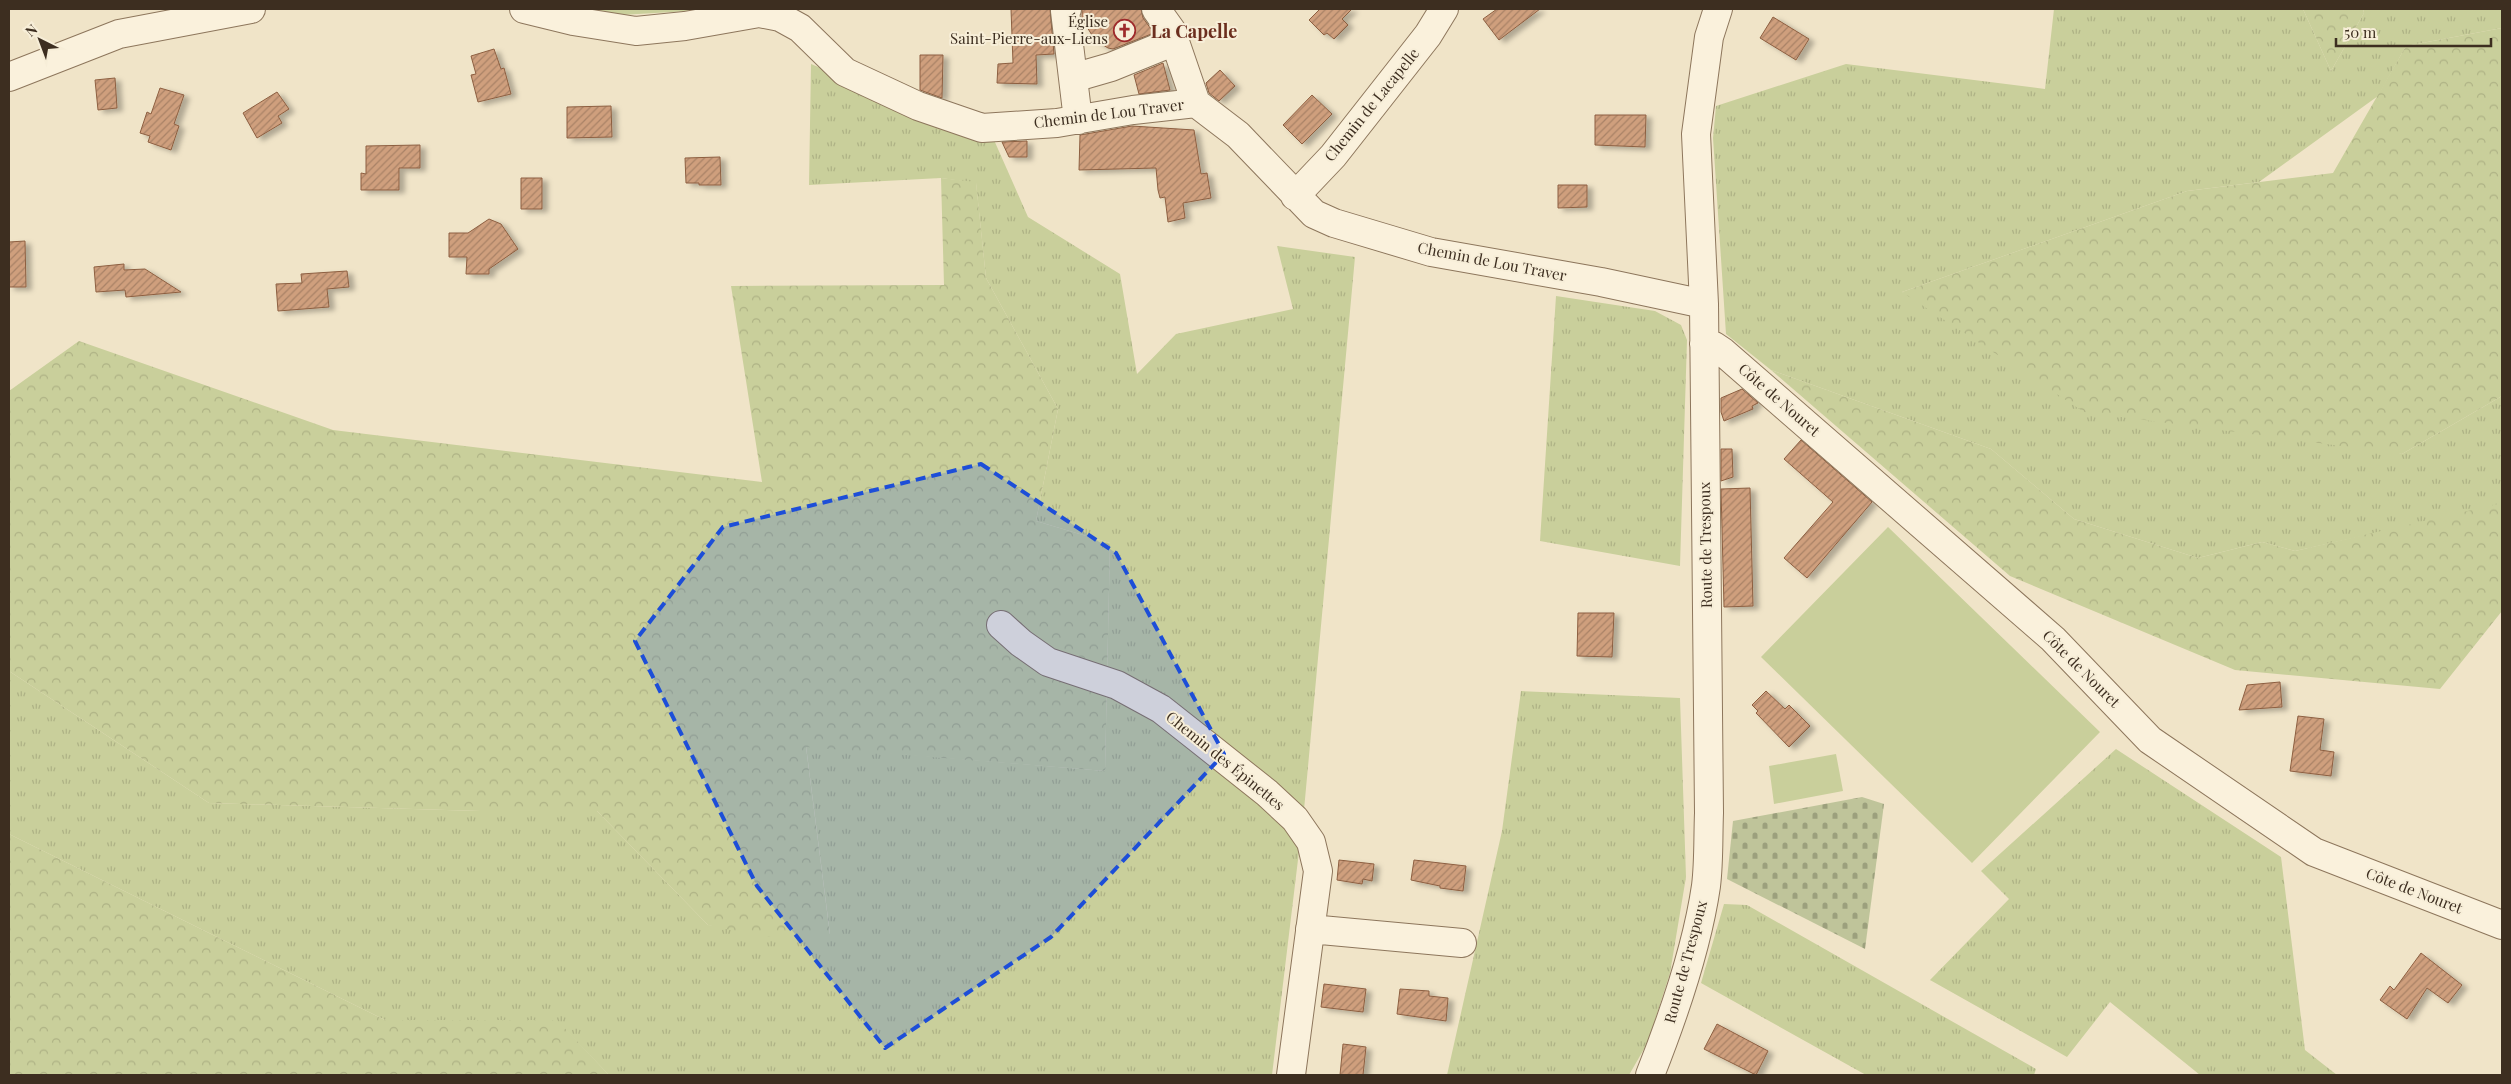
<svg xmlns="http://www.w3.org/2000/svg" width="2511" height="1084" viewBox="0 0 2511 1084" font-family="'Playfair Display',serif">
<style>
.grass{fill:url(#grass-tufts)}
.forest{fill:url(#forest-crowns)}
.cemetery{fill:url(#cemetery-stones)}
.pitch{fill:#c9cf9b}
.building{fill:url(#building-hatch);stroke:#8d5f41;filter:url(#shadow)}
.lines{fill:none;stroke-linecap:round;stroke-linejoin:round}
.minor-casing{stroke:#8d765c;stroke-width:30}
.minor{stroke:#faf1dc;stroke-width:28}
.marked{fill:#1d4ed8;fill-opacity:0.2;stroke:#1d4ed8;stroke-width:4;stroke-dasharray:10 6;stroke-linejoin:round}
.labels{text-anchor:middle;stroke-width:4;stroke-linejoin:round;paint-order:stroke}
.poi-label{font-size:15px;fill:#3d2e20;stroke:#f7eed8;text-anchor:end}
.street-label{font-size:15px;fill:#3d2e20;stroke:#f7eed8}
.quarter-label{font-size:18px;font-weight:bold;fill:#6b2e1e;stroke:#f7eed8}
</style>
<defs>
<pattern id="grass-tufts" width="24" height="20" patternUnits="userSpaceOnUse" patternTransform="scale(1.25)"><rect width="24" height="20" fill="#c9cf9b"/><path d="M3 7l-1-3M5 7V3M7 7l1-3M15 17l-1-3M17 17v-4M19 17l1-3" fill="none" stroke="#aeb285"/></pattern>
<pattern id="forest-crowns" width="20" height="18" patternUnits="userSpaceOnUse" patternTransform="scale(1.25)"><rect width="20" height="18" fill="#c9cf9b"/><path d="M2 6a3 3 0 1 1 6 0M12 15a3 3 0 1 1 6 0" fill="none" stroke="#aeb285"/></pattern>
<pattern id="cemetery-stones" width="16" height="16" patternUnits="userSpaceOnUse" patternTransform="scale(1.25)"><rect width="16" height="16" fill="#bfc49a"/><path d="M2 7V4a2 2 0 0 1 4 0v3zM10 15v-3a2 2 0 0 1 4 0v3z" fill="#9ca07d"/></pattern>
<pattern id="building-hatch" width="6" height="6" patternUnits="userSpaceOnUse" patternTransform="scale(1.25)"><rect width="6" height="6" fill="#cf9f7d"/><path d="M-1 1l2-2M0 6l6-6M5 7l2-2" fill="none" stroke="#a98266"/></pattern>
<filter id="shadow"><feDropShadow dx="5.5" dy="3" stdDeviation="2.5" flood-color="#0004"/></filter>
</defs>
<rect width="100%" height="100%" fill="#f0e4c8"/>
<path class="grass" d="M591,9h97l1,2 -68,4z
M2054,9h249l28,62 33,-58 -1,-4h139v19l-96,18 -28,50 -119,86 -72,9 -285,101 500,162 100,-58v109l-207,46 -33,-9 -64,16 -124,-39 -83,-70 -220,-79 -45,-36 -13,-196 3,-32 130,-42 199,25z
M811,64l183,76 34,77 92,57 17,100 39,-40 117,-25 -16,-63 78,11 -51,553 -32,265h-663l-53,-55h-171l-376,-186v-163l200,132 271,8h117l111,114 122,9 -24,-188 299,25 5,-228 -74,-22 22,-112 -72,-131 -10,-95 -35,-5 -132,7z
M1556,296l99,15 26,14 6,15 -7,226 -140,-25z
M1521,691l159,7 6,179 -16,96 -22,69 -19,33h-182l55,-244z
M2116,749l165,108 24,193 32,25h-137l-90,-73 -43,55 -137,-77 79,-81 -28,-28z
M1724,904l23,1 289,164 -2,6h-168l-165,-92z"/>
<path class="forest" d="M2303,9h60l1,4 -33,58z
M2502,28v368l-100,58 -318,-42 -182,-120 285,-101 146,-18 73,-127z
M941,178l35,4 10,96 72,131 -22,112 74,22 -5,228 -299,-24 24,188 -68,2 -54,-12 -111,-114h-117l-271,-8 -200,-132v-280l70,-50 254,89 429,52 -31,-196 213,-1z
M1771,370l220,79 83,70 124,39 64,-16 33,9 207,-48v108l-62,78 -205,-19 -225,-94z
M9,834l376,186h172l52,55h-600z"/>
<path class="cemetery" d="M1862,797l22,7 -19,145 -138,-70 6,-58z"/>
<path class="pitch" d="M1888,527l212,205 -128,131 -211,-206z
M1836,754l7,37 -69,13 -5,-38z"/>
<path class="building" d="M1011,9h39l4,45 -18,1 1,29 -40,-1 1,-19 15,-1z
M1082,9h59l2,9 11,15 -41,16 -5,-1 -13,-8 -13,-21z
M1320,9h32l-10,10 6,6 -14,14 -7,-6 -3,2 -15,-15z
M1497,9h43l-41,31 -16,-21z
M1773,17l36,22 -13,21 -36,-22z
M494,49l7,20 3,-1 7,26 -33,8 -7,-27 5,-1 -5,-18z
M920,55h23l-1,43 -22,-8z
M1163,63l7,27 -31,4 -5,-19z
M1220,70l15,16 -16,15 -10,-8 -3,-10z
M115,78l2,30 -19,2 -3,-30z
M160,88l24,7 -10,29 5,2 -8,24 -23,-8 2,-6 -10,-3 7,-21 4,2z
M277,92l12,17 -11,7 4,7 -25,15 -14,-25z
M1312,95l20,19 -30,30 -19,-19z
M611,106l1,31 -45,1v-31z
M1595,115h51l-1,32 -50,-2z
M1132,126l62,4 7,44 6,-1 4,25 -28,5 2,15 -17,4 -3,-25 -5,1 -2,-8 -2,-22 -77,2 1,-35z
M1027,141v16h-18l-7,-15z
M420,145v23h-21v22h-38v-17l5,1v-28z
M720,157l1,28h-22v-2h-13l-1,-25z
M521,178h21v31h-21z
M1558,185h29v22l-29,1z
M489,219l12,5 17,25 -29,20v5h-23l1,-17h-18v-24h19z
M25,241l1,46h-17v-45z
M124,264v6l21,-1 36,23 -55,5 -1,-7 -29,2 -2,-25z
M347,271l2,16 -22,2 2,18 -51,4 -2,-27 26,-1 -1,-9z
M1742,389l16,14 -6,3 1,3 -29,12 -3,-9v-14z
M1801,440l71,62 -65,76 -23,-20 49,-56 -49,-43z
M1721,449h11l1,28 -12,4z
M1750,488l3,118 -29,1 -3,-118z
M1578,613h36l-2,44 -35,-1z
M2280,682l2,25 -43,3 8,-25z
M1766,691l19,18 4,-4 21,21 -21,21 -33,-34 2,-2 -6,-6z
M2298,716l26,3 -4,31 14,2 -3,24 -41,-5z
M1339,860l35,4 -2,17 -9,-2 -1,5 -25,-4z
M1414,860l52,6 -3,25 -23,-3v-2l-29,-6z
M2421,953l41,32 -14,18 -21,-15 -20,31 -27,-19 10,-14 4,4z
M1324,984l42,5 -3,23 -42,-5z
M1400,989l29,2v5l19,2 -2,23 -49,-7z
M1717,1024l51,27 -12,24 -52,-26z
M1343,1044l23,3 -3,28h-23z"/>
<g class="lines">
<defs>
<path id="minor" d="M524,9l49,12 63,10 49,-5 74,-13 21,4 20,11 45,44 73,34 64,22 75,-5 76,-13 63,-7 42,32 76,79 20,9 97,29 170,30 103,22
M1067,9l-2,2 13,109
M1156,9l15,21 25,73
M9,77l110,-43 132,-25
M1073,78l38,-11 64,-26
M1295,196l38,-40 95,-121 16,-26
M1704,344l10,2 9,6 330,287 97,101 164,112 188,73
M1001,625l20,18 27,19 69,23 44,24 38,30 68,54 28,26 16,23 7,29 -27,204
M1310,929l152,14
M1650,1075c23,-58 47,-127 56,-189 3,-24 2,-49 3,-73l-5,-509 -8,-170 13,-97 9,-28"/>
</defs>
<use href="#minor" class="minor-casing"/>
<use href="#minor" class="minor"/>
</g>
<path class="marked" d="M981,464l135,89 108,201 -173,183 -166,111 -128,-162 -122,-245 88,-114z"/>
<defs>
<symbol id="church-ring" viewBox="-11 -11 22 22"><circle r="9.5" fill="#f7eed8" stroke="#9e2a2b" stroke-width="1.5"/><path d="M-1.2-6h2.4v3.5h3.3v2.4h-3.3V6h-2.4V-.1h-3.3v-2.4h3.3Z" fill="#9e2a2b"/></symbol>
</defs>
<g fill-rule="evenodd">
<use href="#church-ring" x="1112" y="18" width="25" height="25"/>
</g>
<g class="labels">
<g class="poi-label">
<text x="1108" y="27">Église<tspan x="1108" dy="17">Saint-Pierre-aux-Liens</tspan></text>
</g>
<g class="street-label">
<text transform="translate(1372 105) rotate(-51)" y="5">Chemin de Lacapelle</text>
<text transform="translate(1109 114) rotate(-7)" y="5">Chemin de Lou Traver</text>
<text transform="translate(1492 262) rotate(11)" y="5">Chemin de Lou Traver</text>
<text transform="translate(1779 400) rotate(41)" y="5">Côte de Nouret</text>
<text transform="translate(1706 545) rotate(-91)" y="5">Route de Trespoux</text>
<text transform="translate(2081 669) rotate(45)" y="5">Côte de Nouret</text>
<text transform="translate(1225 761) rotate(39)" y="5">Chemin des Épinettes</text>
<text transform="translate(2414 891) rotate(21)" y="5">Côte de Nouret</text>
<text transform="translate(1686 962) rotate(-75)" y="5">Route de Trespoux</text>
</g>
<g class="quarter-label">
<text x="1194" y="38">La Capelle</text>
</g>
</g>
<rect width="2511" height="1084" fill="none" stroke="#3d2e20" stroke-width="20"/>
<g transform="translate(40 40) rotate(318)" stroke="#f7eed8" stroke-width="4" paint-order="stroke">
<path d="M0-4L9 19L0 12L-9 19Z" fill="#3d2e20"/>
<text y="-8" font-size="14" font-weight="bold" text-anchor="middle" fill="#3d2e20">N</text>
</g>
<path d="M2336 38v8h155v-8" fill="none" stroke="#3d2e20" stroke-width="2.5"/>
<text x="2344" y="38" font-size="15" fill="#3d2e20" stroke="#f7eed8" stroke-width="4" paint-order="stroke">50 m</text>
</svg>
